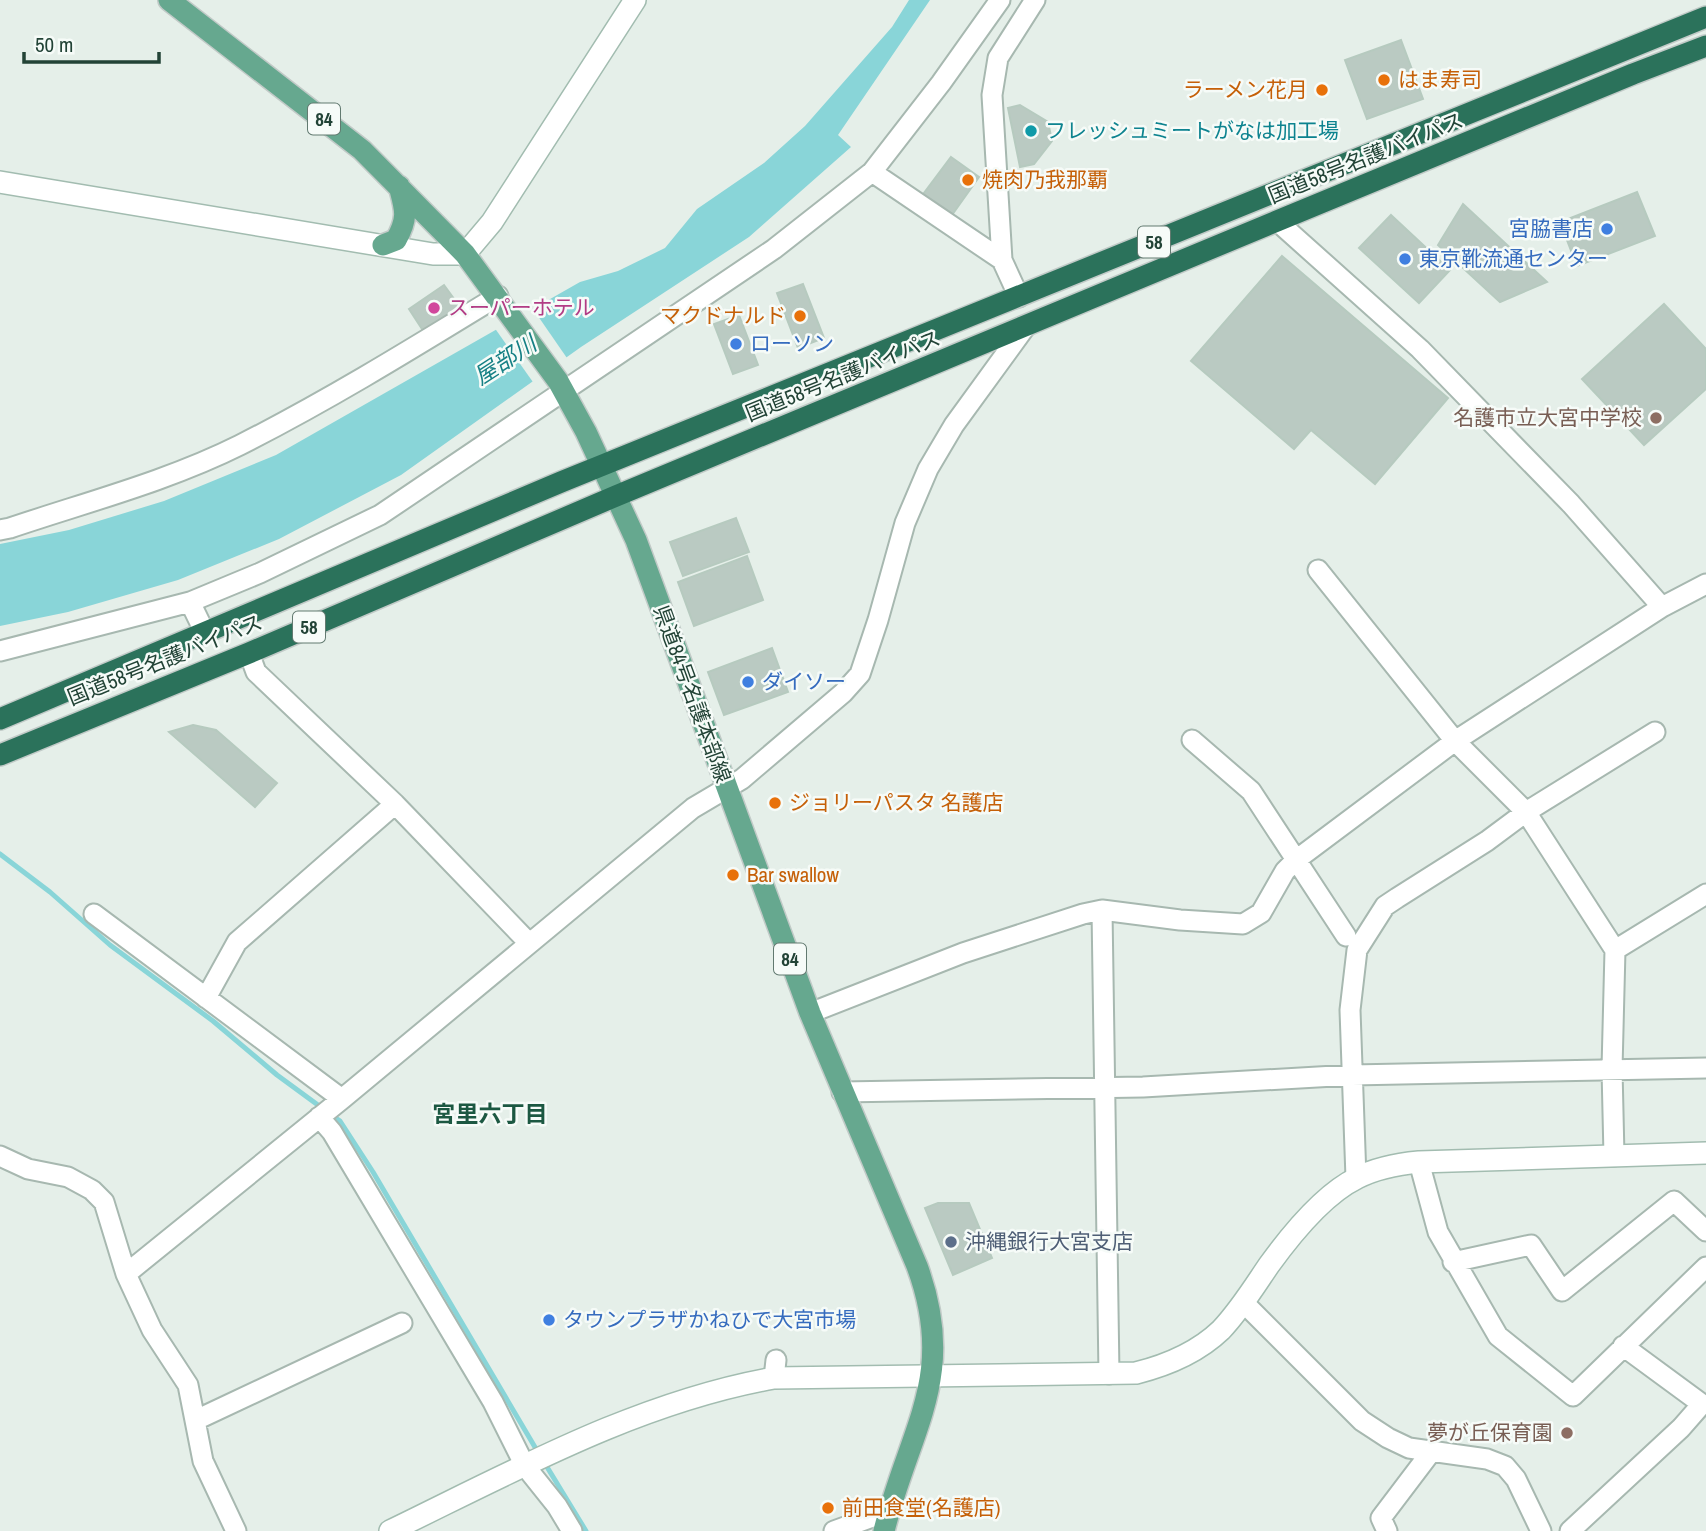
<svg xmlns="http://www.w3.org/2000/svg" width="1706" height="1531" viewBox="0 0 1706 1531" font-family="'Archivo Narrow','Noto Sans JP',sans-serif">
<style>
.water{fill:#89d5d8}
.pier{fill:#e5efe9}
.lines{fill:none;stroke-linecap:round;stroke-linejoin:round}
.stream{stroke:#89d5d8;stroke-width:5}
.building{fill:#bacac2;stroke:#b6cabf;stroke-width:2}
.street-casing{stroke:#a7b8b0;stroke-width:23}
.secondary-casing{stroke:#a2bcb0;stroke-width:24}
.primary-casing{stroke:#c1cac7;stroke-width:24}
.highway-casing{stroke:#c1cac7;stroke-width:24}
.street{stroke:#fff;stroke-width:19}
.secondary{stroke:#fff;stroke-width:21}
.primary{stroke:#66a88f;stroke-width:21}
.highway{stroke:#2b725b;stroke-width:21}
.food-dot{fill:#e8710a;stroke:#f6fbf8;stroke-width:2.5}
.culture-dot{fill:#0f9aa8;stroke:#f6fbf8;stroke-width:2.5}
.shop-dot{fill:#3f7fe0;stroke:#f6fbf8;stroke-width:2.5}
.hotel-dot{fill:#d1479c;stroke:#f6fbf8;stroke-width:2.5}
.education-dot{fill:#8d6e63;stroke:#f6fbf8;stroke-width:2.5}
.service-dot{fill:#5c6f8a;stroke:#f6fbf8;stroke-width:2.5}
.labels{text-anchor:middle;stroke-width:5;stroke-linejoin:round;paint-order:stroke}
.shield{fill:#f6fbf8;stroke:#627a70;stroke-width:2}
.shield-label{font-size:19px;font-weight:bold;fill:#224336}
.food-label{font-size:21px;fill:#c56008;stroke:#f6fbf8;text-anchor:start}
.culture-label{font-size:21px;fill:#0d838f;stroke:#f6fbf8;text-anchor:start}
.street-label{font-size:21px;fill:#224336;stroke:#f6fbf8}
.shop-label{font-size:21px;fill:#366cbe;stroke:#f6fbf8;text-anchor:start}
.hotel-label{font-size:21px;fill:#b23c85;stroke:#f6fbf8;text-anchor:start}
.education-label{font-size:21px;fill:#785e54;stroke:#f6fbf8;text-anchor:end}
.service-label{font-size:21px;fill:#4e5e75;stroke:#f6fbf8;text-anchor:start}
.water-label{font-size:23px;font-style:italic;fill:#168085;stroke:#f6fbf8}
.neighbourhood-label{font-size:23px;font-weight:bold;fill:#1c5842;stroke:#f6fbf8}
</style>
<rect width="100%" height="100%" fill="#e5efe9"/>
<path class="water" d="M909,0h21l-92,135 13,12 -102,90 -168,110 -180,128 -122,64 -101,41 -110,32 -68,14v-82l69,-14 95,-29 112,-46 304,-173 38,-11 47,-23 32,-39 67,-46 41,-37 87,-99z"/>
<path class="pier" d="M531,306l38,55 -34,24 -41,-58z"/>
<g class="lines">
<path class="stream" d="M0,854l50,38 60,53 103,76 64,54 45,33
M330,1114l10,7 33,51 166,282
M544,1462l42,69"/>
</g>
<path class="building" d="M1401,40l22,59 -56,20 -22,-59z
M1020,105l28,17 4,19 -18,23 -14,3 -12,-59z
M951,157l28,20 -27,38 -31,-18z
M1637,192l18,44 -78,30 -17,-44z
M1463,204l84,78 -47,20 -62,-57z
M1391,215l59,55 -31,33 -60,-55z
M1282,256l166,142 -73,86 -64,-54 -17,19 -103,-88z
M803,284l21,54 -26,10 -21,-55z
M444,285l16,22 -36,25 -15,-23z
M1664,304l42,45v40l-62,56 -62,-66z
M739,315l19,50 -25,9 -19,-50z
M736,518l13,34 -66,24 -13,-34z
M747,556l16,44 -69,26 -16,-44z
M772,648l16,44 -64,23 -16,-43z
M193,725l23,5 61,53 -22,24 -86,-75z
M938,1203h31l23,55 -39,17 -28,-67z"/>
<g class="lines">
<defs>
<path id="street" d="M872,172l130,88
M1277,221l143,128 151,155 91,103 44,-23
M1019,297l-17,-37 -10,-165 6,-37 37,-58
M0,530l10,-2c77,-26 158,-47 230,-83 89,-45 173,-97 258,-149
M1318,570l137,171 71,71 89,138 -3,119 2,87
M190,602l15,31
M0,651l190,-49 70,-29 120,-58 394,-266 98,-77 69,-89 59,-83
M249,653l7,19 139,132 134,139
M1192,740l59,51 95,145
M1102,910l7,464
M94,914l248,185
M1615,950l91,-56
M206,998l31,-56 158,-138
M810,1013l153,-60 120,-39 19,-4 78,10 63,4 18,-11 24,-42 11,-11 159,-119 207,-134
M842,1092l301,-5 209,-12 354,-7
M319,1117l13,15 161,270 32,64 32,40 15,25
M0,1156l28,13 40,8 24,13 12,12 22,72 26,56 36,55 15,76 33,70
M1419,1162l19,70 60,104 75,60 133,-129
M1356,1178l-6,-168 7,-60 28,-44 12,-8 90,-57 39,-29 129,-80
M1453,1262l78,-17 31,46 112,-90 32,30
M126,1274l216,-175 351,-291 49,-29 101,-86 17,-19 18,-54 27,-97 23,-54 26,-44 72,-99
M1244,1303l118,118 26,17 21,10 78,11 18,7 11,13 25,52
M774,1378l2,-18
M196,1420l206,-97
M834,1531l55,-20
M1387,1531l-6,-13 50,-66
M1570,1531l111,-103 21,-24 -79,-58"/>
<path id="secondary" d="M0,182l433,72h32l27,-32 143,-222
M390,1531c124,-60 248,-129 384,-153l362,-5c32,-8 61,-20 85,-43 19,-20 33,-43 48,-65 21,-29 55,-71 88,-87 19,-10 41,-14 62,-16l287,-9"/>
<path id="primary" d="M169,0l193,150 103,104 93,127 28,51 50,108 174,473 107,253c41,111 -8,163 -33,265
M383,245l13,-5c13,-23 9,-31 3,-54"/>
<path id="highway" d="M0,719l561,-237 1145,-465
M0,755l249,-102 367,-157 661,-275 356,-147 73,-28"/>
</defs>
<use href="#street" class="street-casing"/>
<use href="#secondary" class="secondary-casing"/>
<use href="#primary" class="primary-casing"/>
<use href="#highway" class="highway-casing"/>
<use href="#street" class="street"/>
<use href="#secondary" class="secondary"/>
<use href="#primary" class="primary"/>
<use href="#highway" class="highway"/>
</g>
<g class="food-dot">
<circle cx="1384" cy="80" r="7"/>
<circle cx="1322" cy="90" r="7"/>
<circle cx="968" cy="180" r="7"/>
<circle cx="800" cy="316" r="7"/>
<circle cx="775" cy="803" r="7"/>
<circle cx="733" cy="875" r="7"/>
<circle cx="828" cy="1508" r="7"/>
</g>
<circle class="culture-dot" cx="1031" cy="131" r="7"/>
<g class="shop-dot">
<circle cx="1607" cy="229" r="7"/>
<circle cx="1405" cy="259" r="7"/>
<circle cx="736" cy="344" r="7"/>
<circle cx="748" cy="682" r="7"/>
<circle cx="549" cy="1320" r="7"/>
</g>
<circle class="hotel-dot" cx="434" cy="308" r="7"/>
<g class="education-dot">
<circle cx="1656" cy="418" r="7"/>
<circle cx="1567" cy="1433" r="7"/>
</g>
<circle class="service-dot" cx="951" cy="1242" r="7"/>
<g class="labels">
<g class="shield">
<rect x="308" y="103.5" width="32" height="31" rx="5"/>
<rect x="1138" y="226.5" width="32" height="31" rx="5"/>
<rect x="293" y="611.5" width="32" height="31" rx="5"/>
<rect x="774" y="943.5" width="32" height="31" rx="5"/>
</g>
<g class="shield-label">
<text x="324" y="126">84</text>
<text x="1154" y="249">58</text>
<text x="309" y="634">58</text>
<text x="790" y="966">84</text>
</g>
<g class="food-label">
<text x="1398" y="87">はま寿司</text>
<text x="1308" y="97" text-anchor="end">ラーメン花月</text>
<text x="982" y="187">焼肉乃我那覇</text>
<text x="786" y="323" text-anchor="end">マクドナルド</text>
<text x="789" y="810">ジョリーパスタ 名護店</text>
<text x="747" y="882">Bar swallow</text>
<text x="842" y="1515">前田食堂(名護店)</text>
</g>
<g class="culture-label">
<text x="1045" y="138">フレッシュミートがなは加工場</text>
</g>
<g class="street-label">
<text transform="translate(1366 158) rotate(-22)" y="7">国道58号名護バイパス</text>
<text transform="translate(843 376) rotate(-22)" y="7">国道58号名護バイパス</text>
<text transform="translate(165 660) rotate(-22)" y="7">国道58号名護バイパス</text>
<text transform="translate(692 694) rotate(70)" y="7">県道84号名護本部線</text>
</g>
<g class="shop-label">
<text x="1593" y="236" text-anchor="end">宮脇書店</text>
<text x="1419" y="266">東京靴流通センター</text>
<text x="750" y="351">ローソン</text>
<text x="762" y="689">ダイソー</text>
<text x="563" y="1327">タウンプラザかねひで大宮市場</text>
</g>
<g class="hotel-label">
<text x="448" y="315">スーパーホテル</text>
</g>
<g class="education-label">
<text x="1642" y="425">名護市立大宮中学校</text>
<text x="1553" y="1440">夢が丘保育園</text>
</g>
<g class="service-label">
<text x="965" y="1249">沖縄銀行大宮支店</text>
</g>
<g class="water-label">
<text transform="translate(505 360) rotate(-33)" y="8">屋部川</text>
</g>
<g class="neighbourhood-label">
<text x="490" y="1122">宮里六丁目</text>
</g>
</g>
<path d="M24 52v10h135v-10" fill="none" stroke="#224336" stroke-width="3.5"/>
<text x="35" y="52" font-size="21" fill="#224336" stroke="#f6fbf8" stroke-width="5" paint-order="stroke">50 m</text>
</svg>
